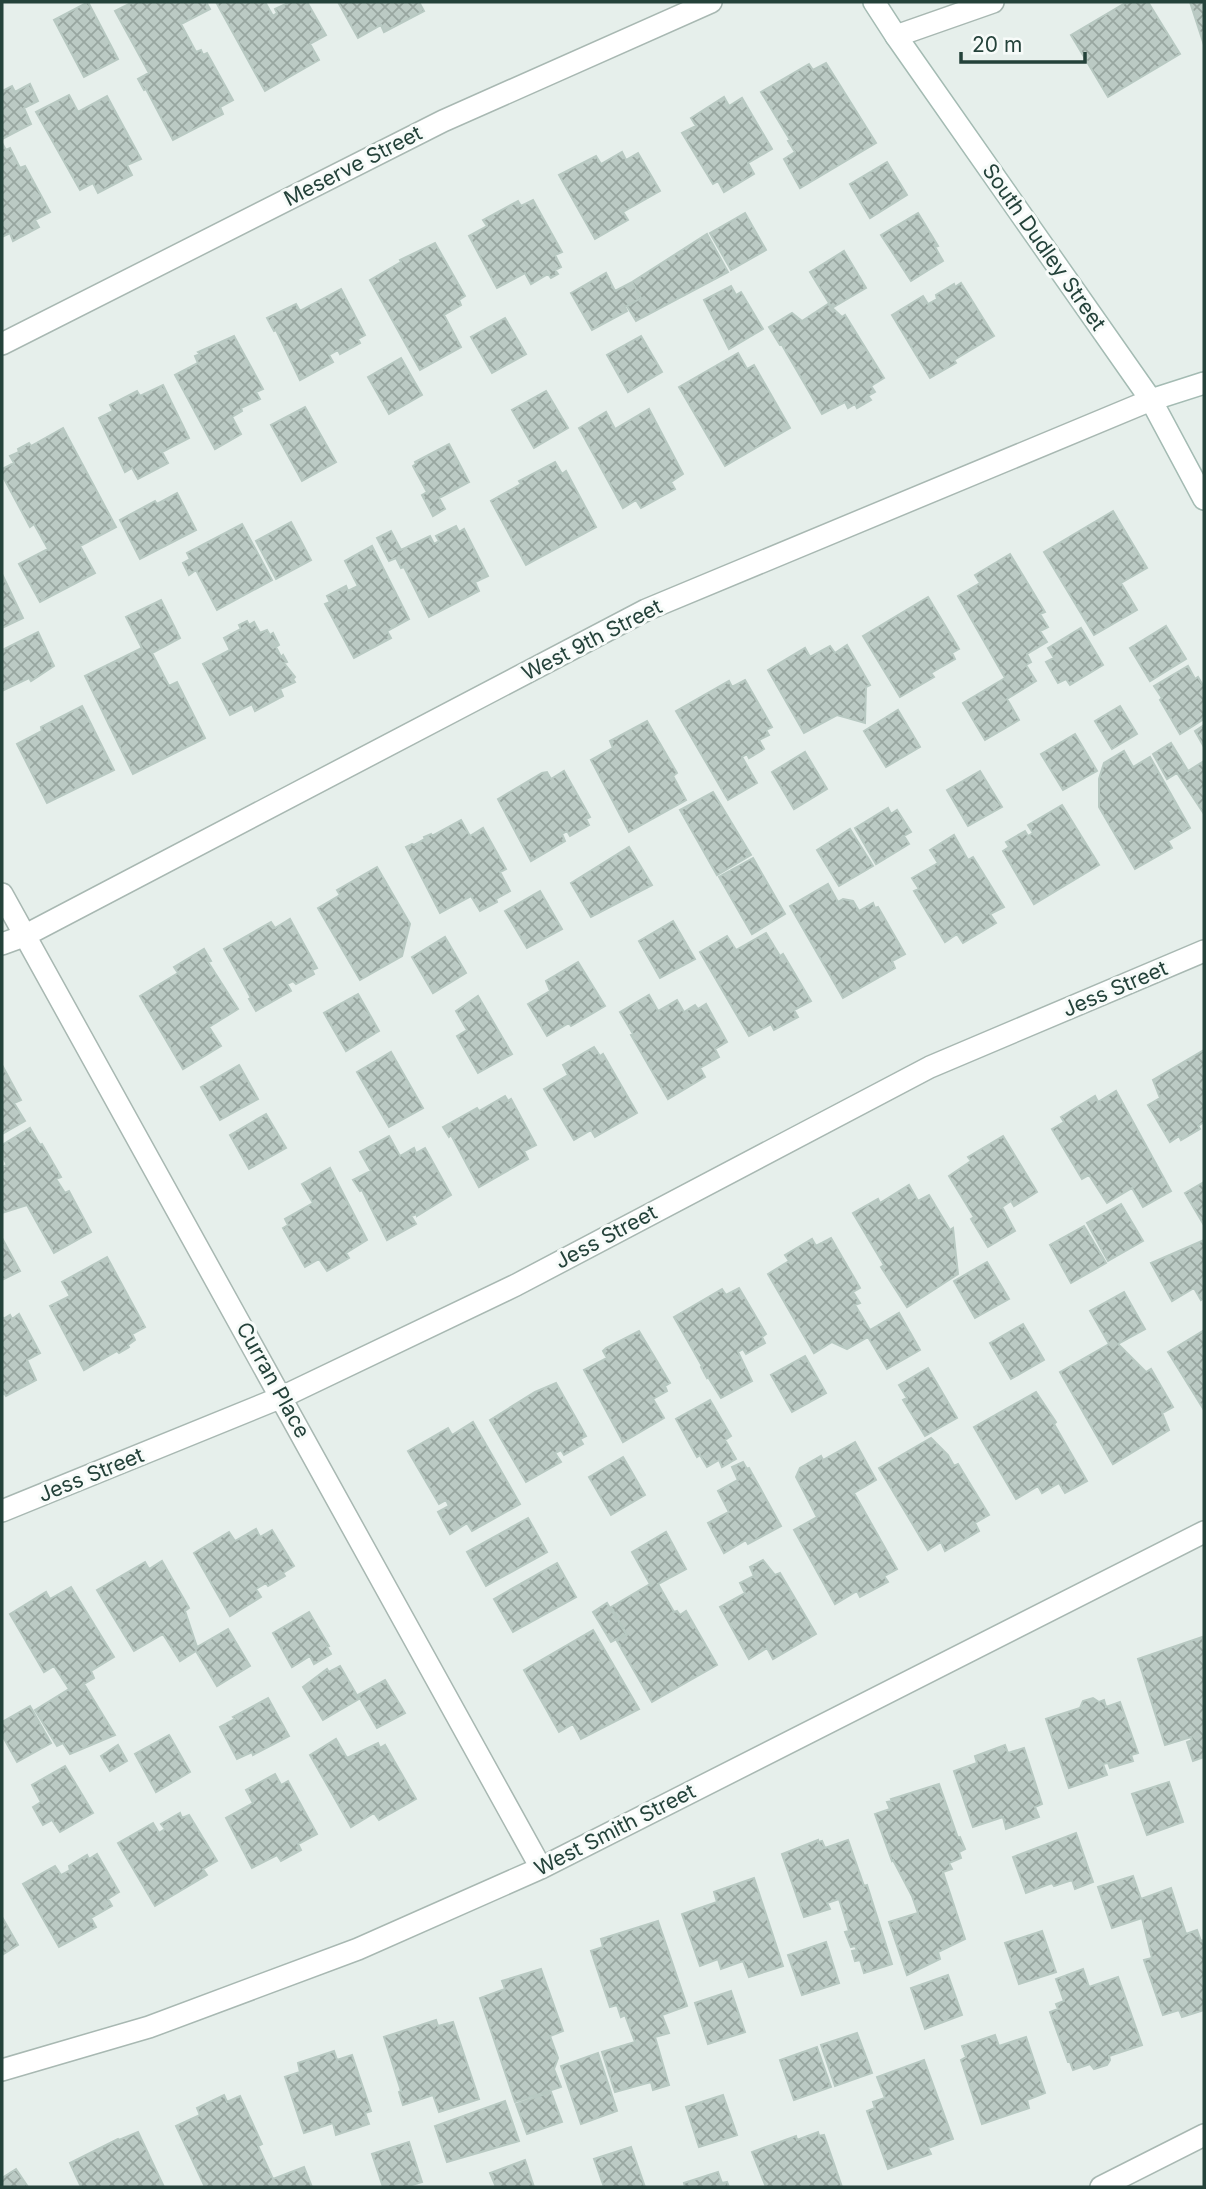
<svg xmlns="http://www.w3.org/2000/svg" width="1206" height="2189" viewBox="0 0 1206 2189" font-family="Inter,sans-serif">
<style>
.building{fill:url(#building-cross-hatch);stroke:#b8c9c2;stroke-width:2}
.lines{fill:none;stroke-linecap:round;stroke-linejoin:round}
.lane-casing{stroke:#a8b8b2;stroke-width:24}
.street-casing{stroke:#a8b8b2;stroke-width:24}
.secondary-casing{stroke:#a4bbb3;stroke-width:24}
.lane{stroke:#fff;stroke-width:21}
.street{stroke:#fff;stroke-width:21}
.secondary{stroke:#fff;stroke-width:21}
.labels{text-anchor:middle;stroke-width:6;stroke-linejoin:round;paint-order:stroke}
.street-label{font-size:21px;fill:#24423a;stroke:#f7fbf9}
</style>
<defs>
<pattern id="building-cross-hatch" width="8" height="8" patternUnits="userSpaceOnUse" patternTransform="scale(1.75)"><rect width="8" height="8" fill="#bbcac4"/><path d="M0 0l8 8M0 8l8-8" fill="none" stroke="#98a6a0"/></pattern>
</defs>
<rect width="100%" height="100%" fill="#e6efeb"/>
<path class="building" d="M88,2l30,57 -34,18 -30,-57z
M133,2h73l4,7 -29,15 15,28 5,-2 2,5 4,-2 26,47 -13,7 3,7 -50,26 -27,-51 -2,1 -6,-11 11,-6 -34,-62z
M216,2h49l8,14 4,-3 -2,-4 15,-7h17l19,33 -16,9 9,16 -54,31z
M338,2h81l5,9 -40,21 -3,-7 -23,13z
M1127,2h21l32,52 -72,43 -37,-62z
M1190,2h14v43z
M826,63l50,80 -76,45 -16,-29 11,-7 -7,-11 2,-1 -29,-48 48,-28 4,6z
M30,84l8,17 -14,7 7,16 -29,15v-48l10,-5 3,6z
M69,95l9,17 29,-16 34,63 -14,6 5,10 -34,18 -5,-10 -13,7 -44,-78z
M724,97l5,9 13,-8 30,51 -24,14 6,11 -30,18 -6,-11 -5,3 -31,-51 14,-7 -5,-8z
M2,143l4,7 4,-2 10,20 5,-2 25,46 -15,8 4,7 -26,14 -3,-8 -8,4z
M622,152l4,8 12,-7 22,38 -37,21 5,8 -33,19 -36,-64 37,-19 5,8z
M887,162l20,33 -37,23 -20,-34z
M533,200l29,52 -7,3 6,12 -6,3 3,4 -7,4 -3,-4 -17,10 -6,-11 -28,15 -28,-52 18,-10 -4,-6 35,-19 3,5z
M745,213l21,37 -35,20 -21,-37z
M918,213l20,33 -3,1 8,14 -32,20 -30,-46z
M707,234l21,38 -92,49 -9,-15 14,-8 -9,-16z
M435,243l30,53 -6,4 2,5 -17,10 17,32 -41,23 -50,-90 31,-18 -1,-2z
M844,251l22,37 -34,20 -22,-36z
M606,273l9,18 17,-9 9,16 -16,9 2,4 -35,19 -21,-37z
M961,283l33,53 -40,24 2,3 -26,15 -38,-63 31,-19 5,8 9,-5 -1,-4 18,-11 1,3z
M731,286l5,9 5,-3 22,37 -34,20 -25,-49z
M341,289l24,46 -7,4 2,4 -20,11 -2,-4 -9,5 4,7 -33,18 -24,-50 -2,1 -7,-13 29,-14 4,7z
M828,304l14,13 3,-2 39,63 -13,8 4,6 -7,4 3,4 -14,8 -2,-4 -7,4 -3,-6 -23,12 -40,-69h-2l-11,-18 23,-14 10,8z
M505,318l21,36 -34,19 -21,-36z
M234,336l29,53 -7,3 4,7 -19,9 1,3 -10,6 9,17 -26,15 -40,-74 23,-12 -3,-7 5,-2 -2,-2z
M641,336l21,36 -34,20 -21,-37z
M738,353l9,16 7,-4 36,63 -65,38 -46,-79z
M401,358l21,37 -33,19 -21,-37z
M163,385l26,53 -27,14 6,11 -30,16 -6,-11 -7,4 -26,-54 14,-7 -3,-6 27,-14 3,5z
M546,391l22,37 -34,20 -22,-38z
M305,407l31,55 -34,19 -31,-56z
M649,409l34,65 -12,8 4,7 -34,19 -5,-8 -13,8 -44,-80 27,-16 9,17z
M63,428l53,99 -36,19 15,27 -55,29 -21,-38 29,-15 -14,-25 -4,3 -28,-52v-6l12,-6 -4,-7 9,-4 -1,-3 11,-6 2,3z
M449,444l20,38 -30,16 6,11 -12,7 -11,-21 5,-3 -14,-26 3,-2 -1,-2z
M555,462l7,12 4,-3 30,56 -70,38 -35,-64 30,-17 -2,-3z
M177,493l19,37 -56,29 -20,-39 35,-19 2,3z
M1113,511l34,57 -26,15 16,27 -43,25 -50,-83z
M291,522l20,38 -35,19 -20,-38z
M242,524l30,56 -55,30 -21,-40 -7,5 -6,-12 7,-4 -3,-6z
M456,526l3,6 5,-3 24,47 -13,6 4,9 -50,26 -25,-50 -3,1 -5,-10 -7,3 -12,-23 14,-7 10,19 29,-14 4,8 5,-3 -3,-5z
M372,546l37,73 -22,12 4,7 -37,20 -29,-54 5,-2 -3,-6 19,-10 2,5 10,-5 -13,-25z
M1010,554l35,58 -5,2 8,13 -8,4 7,11 -20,12 4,8 -5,3 10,16 -29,18 12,21 -34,20 -22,-37 42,-25 -47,-82 22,-13 -5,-8z
M2,574l21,44 -21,10z
M928,597l31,52 -7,4 3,6 -24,14 3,4 -34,20 -37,-61z
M161,600l19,38 -28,15 17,33 8,-4 28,56 -72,36 -48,-98 57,-28 -16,-31z
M247,621l2,4 5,-3 6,11 7,-3 3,5 3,-2 6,12 -3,2 5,10 2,-2 4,7 -3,1 11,14 -2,2 2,3 -15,7 3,7 -28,15 -3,-7 -22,11 -27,-51 27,-14 -6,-12 17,-9 -2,-4z
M1166,626l20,33 -36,22 -20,-33z
M1081,628l22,37 -33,20 -4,-6 -8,4 -12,-21 8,-4 -6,-10z
M38,632l16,34 -23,15 -2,-3 -27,13v-41z
M847,645l23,40 -4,2 -1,36 -28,-8 -33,18 -36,-63 37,-22 5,9 20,-11 5,7z
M1188,666l7,13 3,-2 6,10v32l-24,15 -20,-34 2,-2 -8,-12z
M745,680l27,47 -6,3 3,5 -10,5 5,9 -15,9 -2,-4 -5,3 15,26 -29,17 -52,-89 53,-30 3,6z
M82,706l32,64 -67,33 -30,-59 25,-13 -1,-4z
M1120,706l17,28 -25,15 -17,-28z
M898,710l22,37 -34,20 -22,-36z
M647,721l30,52 -4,3 13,24 -57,32 -38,-72 22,-12 -3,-7z
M1204,725v22l-9,-16z
M1075,734l22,37 -34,19 -22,-36z
M1171,743l17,28 16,-10v53l-27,-41 -10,6 -14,-25z
M1124,751l9,16 17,-10 40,71 -22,13 4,7 -37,21 -36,-62v-28l5,-16z
M805,752l22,37 -33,20 -22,-37z
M564,771l26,46 -4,2 3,6 -19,11 -3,-5 -5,3 3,7 -34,20 -33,-62 44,-26 5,-1 4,7z
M980,771l22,36 -34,19 -21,-36z
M713,792l38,63 -34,20 -37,-65z
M1062,805l37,60 -65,39 -31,-53 6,-4 -3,-5 19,-11 3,5 5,-3 -5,-8z
M888,808l3,6 6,-4 14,22 -7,4 5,8 -33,20 -21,-36z
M461,820l9,16 13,-8 23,41 -6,3 10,19 -14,8 1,3 -17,9 -9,-15 -31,17 -34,-66 6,-3 2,1 11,-6 -1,-2 7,-3 1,2z
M850,829l23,37 -34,20 -22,-36z
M954,835l14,25 5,-3 31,50 -14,7 6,9 -33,20 -6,-9 -12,8 -31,-51 5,-2 -7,-11 26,-15 -8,-13z
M629,847l23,38 -61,32 -20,-34z
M753,858l32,56 -33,20 -33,-57z
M377,867l33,57 -8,32 -42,24 -42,-72 22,-13 -3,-5z
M828,884l10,18 5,-3 10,2 6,10 14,-8 2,5 3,-1 27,47 -13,7 3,7 -52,30 -53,-92z
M540,891l22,38 -35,19 -22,-37z
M290,919l27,49 -5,2 2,4 -18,10 -3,-3 -6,3 4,7 -35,20 -7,-12 2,-1 -27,-49 47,-27 4,6z
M673,921l22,38 -35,19 -21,-37z
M766,933l14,23 3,-2 28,47 -17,9 4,7 -24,13 -3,-6 -22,12 -49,-84 27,-16 9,14z
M445,937l21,36 -33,20 -21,-36z
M204,949l7,12 -3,1 30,47 -29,18 12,19 -38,23 -43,-73 38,-23 -4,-6z
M578,962l27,44 -34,20 -2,-3 -22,13 -19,-32 22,-13 -4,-10z
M358,994l21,37 -33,20 -22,-38z
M649,995l9,16 19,-11 7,12 11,-7 3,4 8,-5 21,38 -12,7 4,8 -19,11 5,9 -37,22 -37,-64 2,-1 -13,-22z
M478,996l34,58 -34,19 -21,-37 10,-6 -11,-19z
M594,1047l6,9 3,-2 34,59 -42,24 -4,-7 -17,10 -30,-51 24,-14 -5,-10z
M1204,1050v72l-6,4 2,3 -19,11 -2,-4 -9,6 -22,-37 12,-7 -7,-18z
M391,1052l32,56 -34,19 -32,-55z
M2,1065l19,35 -7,3 11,18 -23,13z
M239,1065l19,34 -38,21 -19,-33z
M1116,1091l55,100 -28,16 -11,-19 -25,15 -18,-28 -7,4 -30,-50 12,-7 -3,-5 34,-21 3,6z
M505,1096l3,5 3,-2 25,46 -12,6 4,8 -49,28 -28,-52 -2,2 -6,-10 34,-19 2,3z
M266,1114l20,34 -37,21 -19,-34z
M30,1128l10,17 2,-1 19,33 -5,2 9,14 4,-2 22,41 -37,21 -27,-48 -25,8v-46l5,-2 -5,-10v-10z
M389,1136l11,20 14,-8 2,5 9,-5 26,47 -34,21v-2l-6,2 5,8 -29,16 -25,-50 -2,1 -7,-11 18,-9 -11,-19z
M1003,1136l34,56 -23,14 -3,-5 -9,6 13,24 -27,16 -17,-28 3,-2 -25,-41 22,-15 -3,-4z
M330,1168l37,72 -21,13 3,5 -22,13 -8,-12 -14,8 -22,-39 5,-3 -3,-6 28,-16 -11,-19z
M1204,1182v43l-19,-32z
M909,1185l9,16 11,-6 21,35 3,-2 5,46 -51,33 -26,-40 3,-2 -31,-52 25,-14 2,4z
M1121,1204l22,37 -35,20 -21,-38z
M1084,1226l22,37 -35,20 -21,-38z
M2,1238l18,33 -18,9z
M831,1238l29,50 -7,4 7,11 -5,2 15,25 29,-17 21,37 -33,19 -19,-32 -21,12 -15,-7 -18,11 -46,-79 21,-13 -4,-6 27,-16 4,7z
M1204,1240v58l-3,2 -7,-12 -22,13 -21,-38z
M107,1257l38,70 -13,7 3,6 -7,5 1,2 -10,6 -2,-2 -33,19 -34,-64 20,-10 -8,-14z
M987,1262l22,37 -34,19 -21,-37z
M739,1288l27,46 -4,3 3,6 -19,11 -3,-5 -5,3 14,29 -31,17 -13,-21 -1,1 -6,-11 1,-1 -28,-49 48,-28 4,6z
M1124,1292l21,37 -27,15 28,28 5,-3 22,38 -11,6 7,17 -56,34 -53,-92 49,-28 -19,-33z
M19,1314l21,39 -13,7 9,20 -30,16 -2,-3 -2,2v-79l1,3 7,-4 2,4z
M1023,1324l21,36 -33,19 -21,-36z
M639,1331l31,52 -5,3 2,5 -14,8 11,19 -41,24 -39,-72 23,-12 -4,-7 3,-3z
M1203,1331l1,2v77l-36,-58z
M805,1356l21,37 -34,19 -21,-37z
M928,1368l29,50 -32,18 -22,-36 4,-2 -8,-13z
M556,1383l30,53 -6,3 3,5 -19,11 -3,-5 -6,3 6,9 -35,20 -36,-62 45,-28z
M1036,1392l20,30 -2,2 33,57 -22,12 -6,-10 -17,10 -4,-7 -22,13 -42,-72z
M710,1400l21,36 -6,4 11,19 -14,8 -3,-7 -12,7 -7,-12 -3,2 -21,-38z
M473,1422l47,82 -48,27 -5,-8 -17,11 -12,-22 11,-6 -3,-6 -7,4 -31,-53 40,-23 4,7z
M931,1438l17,17 6,11 4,-2 31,51 -14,8 4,8 -34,20 -4,-9 -13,8 -49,-82z
M855,1442l21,38 -22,13 43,76 -13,7 4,6 -28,15 -3,-6 -22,13 -41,-74 23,-13 -21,-40 4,-9 21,-12 2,4z
M623,1457l22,38 -34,20 -22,-38z
M743,1462l4,7 2,-1 32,58 -33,18 -2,-4 -22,13 -16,-30 21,-11 -11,-21 20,-11 -6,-13z
M528,1518l19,34 -61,34 -19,-34z
M256,1529l4,8 12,-7 22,36 -11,7 2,3 -17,10 -2,-3 -10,6 5,8 -31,19 -36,-63 35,-21 6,9z
M666,1532l20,37 -28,15 16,28 3,-1 3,4 6,-4 31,54 -65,37 -35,-61 10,-6 -16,-28 39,-23 -18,-32z
M763,1560l12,15 5,-2 36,61 -43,25 -6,-11 -18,11 -29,-52 25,-14 -5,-10 14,-7 -4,-9z
M162,1561l27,47 -4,3 12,36 31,-18 22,37 -33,20 -21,-35 -16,10 -17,-27 -29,17 -37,-61 48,-28 4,7z
M557,1563l19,34 -63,35 -19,-33z
M71,1587l43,70 -23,14 3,7 -10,6 31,51 -45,19 -7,-11 -6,3 -22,-36 34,-21 -15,-23 -10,6 -34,-58 36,-22 4,7z
M607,1603l19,31 -15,8 -18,-30z
M309,1612l20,34 -2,1 4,7 -17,10 -4,-8 -18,11 -19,-34z
M593,1630l46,79 -58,30 -8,-15 -14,8 -35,-62z
M1202,1637l2,8v112l-11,4 -6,-19 5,-2 -1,-3 -26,8 -27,-86z
M340,1666l19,33 -36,21 -20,-33 24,-18 2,3z
M385,1680l20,33 -28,15 -19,-33z
M268,1698l21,38 -36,19 -1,-3 -15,7 -17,-32 15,-8 -2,-2z
M1093,1698l6,4 5,-2 2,7 14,-5 18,51 -7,2 2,6 -23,7 -2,-5 -5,1 4,11 -38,13 -23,-69 34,-11 3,-7z
M30,1706l21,37 -34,19 -15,-27v-13z
M169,1735l21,37 -34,20 -21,-38z
M336,1739l11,19 31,-15 2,5 5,-3 31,54 -37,21 -5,-7 -23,14 -41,-72z
M118,1745l9,16 -17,10 -9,-15z
M1005,1745l3,8 16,-5 18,56 -7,3 4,10 -33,12 -3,-12 -30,10 -19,-56 23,-8 -2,-7z
M65,1766l28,47 -33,19 -8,-12 -9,5 -10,-18 8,-5 -9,-17z
M275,1774l6,11 7,-4 29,53 -19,10 3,6 -20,11 -4,-6 -25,13 -26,-50 27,-15 -7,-13z
M1169,1782l14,40 -36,13 -15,-41z
M939,1784l19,54 2,-1 5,12 -6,3 2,6 -12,5 3,6 -9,3 22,67 -27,13 2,7 -33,16 -18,-53 29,-9 -6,-17 -19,-36 -1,1 -17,-47 15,-5 -3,-7 5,-1 -1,-2z
M180,1813l2,5 7,-3 28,46 -14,8 4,6 -52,31 -37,-63 35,-20 6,10 6,-4 -4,-5z
M1076,1833l17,49 -18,7 -3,-9 -18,6 -2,-3 -26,10 -13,-36z
M818,1840v2l4,-1 3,7 23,-8 16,46 3,-1 25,79 -28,9 -4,-13 -5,1 -3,-10 5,-1 -2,-4 -4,1 -6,-15 4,-1 -10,-32 -12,4 3,6 -26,8 -22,-63z
M97,1854l22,38 -11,7 4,7 -21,12 5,9 -37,20 -36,-63 32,-18 6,9 9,-5 -1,-4 18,-11 2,4z
M1133,1876l8,23 30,-11 15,46 11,-4 4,11 3,-1v70l-22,7 -3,-7 -16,5 -19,-55 8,-2 -10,-40 -30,10 -14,-41z
M754,1878l29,88 -34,11 -6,-16 -22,8 -3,-10 -18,7 -18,-52 35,-12 -3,-10z
M2,1917l16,28 -16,10z
M658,1921l29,85 -25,9 7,18 -14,4 14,48 -16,5 -2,-8 -36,10 -13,-40 33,-10 -10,-27 -4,2 -4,-12 -7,2 -19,-56 12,-4 -2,-8z
M1042,1931l14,41 -37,12 -14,-41z
M826,1942l13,41 -37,12 -14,-40z
M541,1969l22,62 -13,5 8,22 -4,11 7,18 -46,15 -35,-104 25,-9 -3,-8z
M1083,1969l6,18 29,-10 24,68 -33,11 1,4 -3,5 -13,4 -4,-5 -17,6 -3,-8h-2l-18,-50 8,-3 -2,-5 8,-3 -8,-22z
M948,1975l14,40 -37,14 -14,-41z
M731,1991l14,41 -37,12 -13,-41z
M436,2020l2,6 15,-4 26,77 -40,13 -6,-17 -30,10 -4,-13 2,-1 -17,-54z
M857,2033l15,40 -37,13 -14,-41z
M995,2035l4,11 27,-9 19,56 -18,7 2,8 -47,16 -21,-64 5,-3 -4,-11z
M817,2047l14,40 -37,13 -14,-40z
M334,2051l3,9 15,-5 19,56 -6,2 4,11 -33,11 -3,-12 -29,10 -19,-56 15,-5 -2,-9z
M598,2053l19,58 -36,13 -20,-58z
M924,2060l29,79 -25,9 3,6 -43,15 -21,-58 8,-3 -2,-6 12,-4 -8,-21z
M551,2092l11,30 -35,12 -11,-30z
M224,2095l3,7 13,-6 22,48 -4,2 15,33 31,-12 8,20h-107l-29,-61 24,-11 -3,-7z
M723,2095l14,40 -38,12 -13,-40z
M505,2101l14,40 -72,21 -12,-36z
M138,2132l26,55h-83l-11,-24 48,-24 1,1z
M818,2132l1,4 5,-1 18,52h-76l-14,-35 44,-16 1,4z
M409,2142l13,40 -17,5h-22l-11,-33z
M631,2147l14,40h-41l-10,-28z
M525,2160l9,27h-38l-6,-14z
M16,2169l12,18h-26v-9z
M718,2172l4,11 5,-1 2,5h-44l-1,-4z"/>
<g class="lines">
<defs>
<path id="lane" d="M896,36l97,-34"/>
<path id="street" d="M2,344l441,-223 268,-119
M2,894l539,974
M2,944l22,-8 622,-326 505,-210
M2,1511l280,-114 234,-112 414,-218 274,-116
M2,2070l147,-43 209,-78 183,-81 663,-336
M1101,2187l103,-52"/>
<path id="secondary" d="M874,2l22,34 255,364 53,99
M1151,400l53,-17"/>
</defs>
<use href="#lane" class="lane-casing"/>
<use href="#street" class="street-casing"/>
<use href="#secondary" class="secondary-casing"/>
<use href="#lane" class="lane"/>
<use href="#street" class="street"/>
<use href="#secondary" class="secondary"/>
</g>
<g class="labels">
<g class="street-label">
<text transform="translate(353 166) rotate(-27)" y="7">Meserve Street</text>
<text transform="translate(1044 247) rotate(55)" y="7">South Dudley Street</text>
<text transform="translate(592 640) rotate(-27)" y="7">West 9th Street</text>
<text transform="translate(1115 989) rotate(-23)" y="7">Jess Street</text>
<text transform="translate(606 1237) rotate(-28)" y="7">Jess Street</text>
<text transform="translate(273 1380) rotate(61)" y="7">Curran Place</text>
<text transform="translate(91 1475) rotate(-22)" y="7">Jess Street</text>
<text transform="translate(615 1830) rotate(-27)" y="7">West Smith Street</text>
</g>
</g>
<rect width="1206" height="2189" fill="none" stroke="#24423a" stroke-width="7"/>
<path d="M961 52v10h124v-10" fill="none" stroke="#24423a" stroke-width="3.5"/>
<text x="972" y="52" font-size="21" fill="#24423a" stroke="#f7fbf9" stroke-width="5" paint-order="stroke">20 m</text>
</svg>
